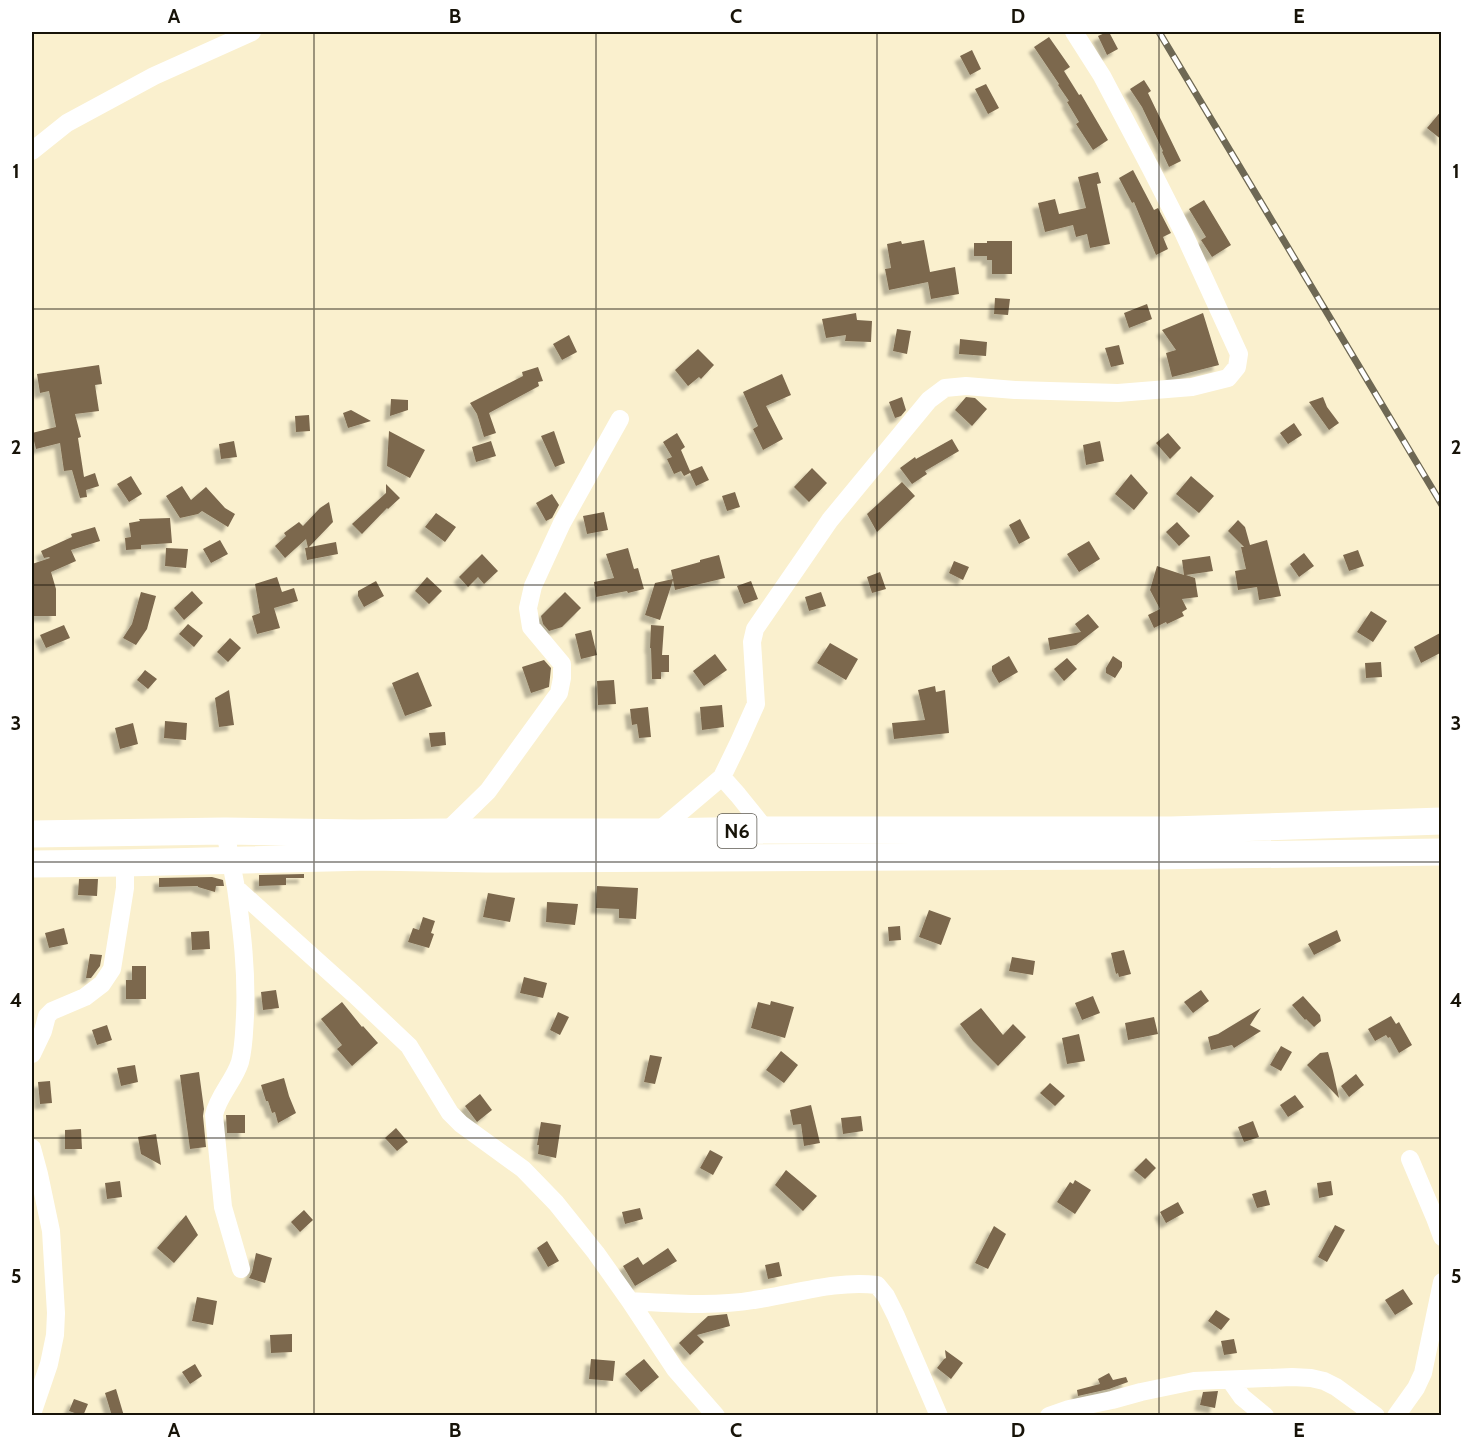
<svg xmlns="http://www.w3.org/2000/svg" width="1473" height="1447" viewBox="0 0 1473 1447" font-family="Cabin,sans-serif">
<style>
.building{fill:#7b684e;filter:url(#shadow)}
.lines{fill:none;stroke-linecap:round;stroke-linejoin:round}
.minor{stroke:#fff;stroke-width:18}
.highway{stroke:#fff;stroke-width:27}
.rail-casing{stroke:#6e6854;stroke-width:7}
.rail{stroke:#fff;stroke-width:4.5;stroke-dasharray:14;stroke-linecap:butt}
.grid{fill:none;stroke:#171308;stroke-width:1.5;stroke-opacity:0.55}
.labels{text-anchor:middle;stroke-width:6;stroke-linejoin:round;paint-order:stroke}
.shield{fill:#fff;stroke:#5d5a52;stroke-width:1.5}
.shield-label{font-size:20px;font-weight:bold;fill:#171308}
.neatline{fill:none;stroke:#171308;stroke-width:2}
.grid-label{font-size:20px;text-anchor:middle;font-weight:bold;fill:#171308}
</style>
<defs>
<filter id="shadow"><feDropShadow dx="-5.5" dy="5.5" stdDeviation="1.5" flood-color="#0004"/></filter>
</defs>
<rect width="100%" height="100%" fill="#faf0ce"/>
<path class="building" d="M1107,32h2l9,17 -11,6 -9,-19z
M1049,37l21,30 -6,4 15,24 2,-1 27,46 -15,10 -17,-26 3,-2 -12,-20 2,-1 -11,-16 1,-1 -25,-37z
M972,50l9,19 -11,6 -10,-19z
M1144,80l7,11 -3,2 33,68 -12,6 -7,-15 1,-1 -21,-44 -12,-18z
M986,84l13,24 -11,6 -13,-25z
M1442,110v30l-15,-12z
M1133,170l21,40 4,-2 13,25 -8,4 5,12 -12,6 -22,-53 -2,1 -13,-25z
M1098,172l3,11 -4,1 13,60 -20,4 -3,-14 -11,3 -3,-12 -28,7 -7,-29 17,-4 4,15 27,-6 -8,-31z
M1204,200l27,45 -19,12 -11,-17 5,-3 -17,-28z
M924,240l6,32 25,-5 4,27 -28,5 -3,-17 -39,8 -4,-21 6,-1 -4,-24 14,-3 1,3z
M987,241h25v33h-20v-14h-5v-4h-13v-13h13z
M995,298l15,1 -2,16 -14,-1z
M1147,304l5,15 -23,9 -5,-15z
M856,313l1,7 15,1 -1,21 -26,-1 1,-6 -20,3 -4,-19z
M1203,313l16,52 -47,12 -6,-24 10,-3 -14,-20z
M897,329l14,2 -4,23 -14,-3z
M569,335l8,17 -15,8 -9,-16z
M960,339l27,3 -1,14 -27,-2z
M1119,345l5,19 -13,3 -6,-19z
M698,349l16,16 -13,14 -2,-2 -11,9 -13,-16z
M99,365l3,19 -7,1 4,26 -24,3 6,23 -3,1 6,39 11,-4 4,13 -13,4 1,7 -7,1 -8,-28 -8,1 -4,-28 -24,6 -4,-16 24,-6 -7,-36 -9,2 -3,-19z
M538,367l5,14 -5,1 1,4 -50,27 7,20 -12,4 -7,-23 -7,-11 53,-27 -1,-4z
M782,374l9,21 -25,11 17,33 -20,11 -10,-21 5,-3 -15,-34z
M902,397l4,13 -5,6 -6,2 -6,-16z
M966,397l9,1 12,11 -15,17 -17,-16z
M1323,397l4,10 12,16 -10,7 -20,-28z
M391,399l17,1v10l-18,6z
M351,410l20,11 -23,7 -5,-15z
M309,415l1,16 -14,1 -1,-16z
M1294,423l8,12 -14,9 -8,-11z
M389,431l36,19 -15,28 -23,-12z
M554,431l11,32 -10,4 -14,-31z
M677,433l8,14 -4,3 9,21 12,-5 7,14 -13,6 -6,-13 -6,3 -3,-5 -7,3 -7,-15 5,-2 -9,-15z
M1168,433l13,15 -11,11 -14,-16z
M952,439l7,12 -34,20 2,3 -15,10 -12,-16 15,-11 1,2z
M234,441l3,16 -16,2 -2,-15z
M491,441l5,15 -20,6 -4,-15z
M1100,441l4,20 -18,4 -3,-20z
M812,468l15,15 -18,19 -15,-15z
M1131,474l17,19 -14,17 -19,-16z
M131,476l11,18 -13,8 -12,-18z
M1191,476l23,20 -15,17 -23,-19z
M902,482l13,14 -38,36 -10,-18z
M386,484l14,14 -12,11 -1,-1 -25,26 -10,-10 34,-31z
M182,486l9,14 15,-13 19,21 10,6 -7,13 -26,-16 -4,3 -18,4 -14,-22z
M735,492l5,15 -13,4 -5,-15z
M552,494l7,11 -7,13 -6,3 -10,-18z
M329,502l4,20 -25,26 -2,-9 -21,19 -10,-12 11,-10 -2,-3 15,-11 4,4 17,-18z
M604,512l4,18 -21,4 -4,-18z
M436,513l20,14 -11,15 -20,-15z
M170,518l2,25 -31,2v4l-15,1 -1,-12 6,-1 -2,-14 11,-2 -1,-2z
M1020,519l10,19 -11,6 -10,-19z
M1238,520l7,7 5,18 17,-5 14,56 -22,4 -2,-13 -19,3 -3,-19 11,-2 -5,-22h3l-16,-16z
M1177,522l13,14 -11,10 -13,-14z
M95,527l5,14 -29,9 5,11 -25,11 5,17v27h-23l1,-34 -2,1v-19l18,-6 -1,-1 -5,1 -3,-7 31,-14 -1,-3z
M220,540l8,14 -17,9 -8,-14z
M1089,541l11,18 -21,13 -12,-18z
M336,542l2,12 -31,6 -2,-12z
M166,548l22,1 -2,19 -21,-2z
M628,548l6,21 4,-1 6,21 -16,4 -1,-2 -31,6 -2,-15 20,-4 -8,-24z
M1358,550l6,16 -15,5 -6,-16z
M1304,553l10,13 -15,11 -9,-13z
M482,554l16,17 -14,13 -6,-7 -10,10 -9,-10z
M719,555l6,23 -50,12 -2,-10 -13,40 -15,-5 10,-32 18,-4 -2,-9 29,-8v-2z
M1210,556l3,15 -27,4 9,3 3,19 -16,2 5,10 -5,3 2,4 -17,8 -1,-2 -12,6 -6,-13 12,-6 -10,-19 7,-24 27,9 -2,-15z
M954,561l15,6 -6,13 -14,-7z
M880,572l6,17 -14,4 -5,-16z
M277,577l5,15 12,-4 4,13 -24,7 6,20 -23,6 -5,-18 8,-3 -5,-29z
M427,577l15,14 -13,13 -14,-13z
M376,581l8,15 -20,11 -6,-11v-5z
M751,581l7,18 -14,5 -7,-18z
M192,591l11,12 -19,17 -10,-12z
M141,592l15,4 -9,33 -11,16 -13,-7 9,-14z
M565,592l16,16 -19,19 -13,4 -6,-7 -2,-8z
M821,592l5,14 -17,5 -4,-14z
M1371,611l16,10 -14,21 -16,-10z
M1088,614l11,13 -23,18 -26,5 -2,-12 33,-6 -6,-8z
M188,624l15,12 -9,11 -15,-13z
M64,625l6,13 -24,10 -6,-13z
M651,625l13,1 -2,29h7v17h-8v7h-9l-1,-31h-1z
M591,630l6,25 -16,4 -6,-25z
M1442,632v20l-21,11 -7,-16z
M230,638l11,10 -13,14 -11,-10z
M830,643l28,16 -12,21 -29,-17z
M715,654l12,16 -23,16 -11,-15z
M1009,656l9,16 -19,11 -7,-12v-5z
M1113,656l9,6v5l-7,11 -9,-5v-5z
M1067,658l10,11 -13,12 -10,-12z
M544,660l7,8 -2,19 -18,6 -9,-26z
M1381,662l1,15 -16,1 -1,-15z
M145,670l12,9 -9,10 -11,-9z
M418,672l14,34 -27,10 -13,-33z
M614,680l2,24 -18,1 -1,-24z
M935,686l1,6 9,-2 4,43 -55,6 -2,-16 33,-3 -7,-30z
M229,690l5,35 -15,2 -4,-29z
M722,705l2,22 -22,3 -2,-23z
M648,707l3,30 -12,1 -2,-14 -5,1 -2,-16z
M165,721l22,2 -1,17 -22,-2z
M133,723l5,21 -18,5 -5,-21z
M445,732l1,13 -15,2 -2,-14z
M304,874v4h-18v7l-27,1v-11z
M212,877l11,3 1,6h-8l-1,6 -17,-5v-1l-39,1v-9z
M79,879h19l-1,17 -19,-1z
M597,886l41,2 -2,31 -17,-1v-9l-23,-1z
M488,893l27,5 -5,24 -27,-5z
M547,902l31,2 -3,21 -29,-3z
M929,910l22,8 -10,27 -22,-8z
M423,917l12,4 -4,12 3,1 -5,14 -21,-6 5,-14 6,2z
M900,926l1,14 -12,1 -1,-14z
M64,928l4,16 -19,4 -4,-15z
M1337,930l4,11 -27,14 -6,-11z
M209,931l1,18 -18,1 -1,-18z
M1124,950l7,24 -12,3 -1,-4 -2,1 -5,-21z
M90,954l12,1 -2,11 -9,12h-5z
M1012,957l23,4 -2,14 -24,-4z
M132,966h14v33h-20v-19h6z
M524,977l23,6 -4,15 -23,-5z
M276,990l3,18 -16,2 -2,-18z
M1201,990l8,11 -16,12 -9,-11z
M1093,996l7,17 -18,7 -7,-17z
M1303,996l17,19 1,6 -7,6 -8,-8 -1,1 -13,-15z
M771,1001l23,6 -9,31 -34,-10 7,-26 12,3z
M342,1002l20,25 1,-1 15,17 -26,23 -15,-17 5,-4 -21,-26z
M981,1008l22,27 10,-11 13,13 -28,29 -25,-25 -13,-17z
M1261,1008l-11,17 11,6 -27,17 -2,-3 -21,5 -3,-13 10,-3z
M558,1012l11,5 -9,18 -10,-5z
M1391,1016l5,8 3,-2 13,23 -13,8 -9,-16 -2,1 -2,-3 -11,6 -7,-12z
M1154,1017l4,17 -30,6 -3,-17z
M107,1025l5,15 -15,5 -5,-15z
M1079,1034l6,27 -18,3 -5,-26z
M1281,1046l11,6 -11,19 -11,-6z
M781,1051l17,14 -14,18 -18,-13z
M1328,1052l5,19 6,27 -32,-33 13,-12z
M650,1055l12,2 -7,27 -11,-2z
M135,1065l3,17 -17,4 -4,-18z
M199,1072l5,37 -1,7 3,31 -16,2 -10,-74z
M1356,1074l8,11 -15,12 -8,-11z
M284,1078l5,18 7,17 -18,10 -3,-11 -3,1 -4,-12h-2l-5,-16z
M50,1081l2,22 -12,1 -2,-22z
M1050,1083l15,13 -10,10 -15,-13z
M480,1094l12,16 -15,12 -12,-16z
M1295,1095l9,12 -16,10 -8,-12z
M811,1105l9,38 -16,3 -3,-22 -8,1 -3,-15z
M226,1115h19v18h-18z
M861,1116l2,15 -20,3 -2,-16z
M1253,1121l6,16 -15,5 -6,-15z
M541,1122l20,3 -5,33 -18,-4 1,-9h-2z
M396,1128l12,14 -11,9 -12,-13z
M81,1129l1,20h-17v-19z
M156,1134l5,31 -20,-11 -3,-17z
M710,1150l13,7 -10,18 -13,-7z
M1146,1158l10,10 -11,11 -11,-9z
M786,1170l31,26 -14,15 -28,-26z
M1075,1180l16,10 -16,24 -18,-12 13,-20 3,2z
M120,1181l2,16 -15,2 -2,-16z
M1331,1181l2,14 -14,3 -2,-15z
M1266,1190l4,15 -13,3 -5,-14z
M1178,1202l6,11 -18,10 -6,-11z
M640,1208l3,11 -18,5 -3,-12z
M304,1210l9,10 -13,12 -9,-10z
M186,1215l12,20 -24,28 -17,-15z
M1335,1225l10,5 -18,32 -9,-5z
M994,1226l12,8 -18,35 -13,-6z
M547,1241l12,20 -11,6 -11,-19z
M668,1248l9,13 -42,25 -12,-20 15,-9 5,8z
M256,1253l16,5 -7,25 -16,-5 3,-6z
M779,1262l3,14 -14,3 -3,-14z
M1403,1289l10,15 -18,11 -10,-15z
M197,1297l20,4 -4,24 -21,-4z
M1216,1310l14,9 -9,11 -13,-9z
M727,1314l3,12 -33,9 7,7 -14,13 -11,-12 29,-27z
M292,1334v18l-21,1 -1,-18z
M1234,1339l3,14 -13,2 -3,-14z
M945,1350l18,13 -12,16 -14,-11 7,-9 2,-1z
M591,1359l24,2 -2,20 -24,-2z
M644,1359l15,18 -18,15 -16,-18z
M195,1364l7,12 -12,8 -8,-12z
M1109,1373l4,7 13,-3 2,5 -19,7 -31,7 -1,-6 23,-6 -2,-5z
M116,1389l8,27h-12l-7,-23z
M1218,1391l-3,17 -15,-3 3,-13z
M74,1399l14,5 -5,12 -14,-5z"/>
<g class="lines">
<path class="minor" d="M32,151l35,-28 87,-47 98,-44
M722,777l16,18 28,35
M225,831l11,57 119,107 54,51 41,67 11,11 62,45 33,34 40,50 34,48 45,68 41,47
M446,832l42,-41 71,-98 3,-15v-14l-31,-37 -3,-19 5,-22 29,-63 58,-104
M657,832l65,-55 17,-35 17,-38 -4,-62 3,-13 75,-109 99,-120 16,-12 21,-2 49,4 103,3 74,-6 36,-9 9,-11 2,-13 -55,-120 -33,-65 -49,-93 -28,-44
M236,888c6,43 11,84 9,128 -1,16 -1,31 -5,46 -6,19 -22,34 -26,53l9,92 18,62
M32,1054l11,-23 4,-15 5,-5 33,-14 17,-13 10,-15 13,-81v-25
M32,1148l7,26 12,57 5,82 -1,22 -6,29 -17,50
M1410,1159l25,59 7,19
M630,1301c40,2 84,6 124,-1 41,-6 82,-20 123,-15l9,11 10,20 43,100
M1230,1380l12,17 23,19
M1049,1416l20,-7 43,-9 29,-8 53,-11 98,-4 19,1 13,3 12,6 40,29
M1396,1416l20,-28 7,-15 19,-91"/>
<path class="highway" d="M32,834l193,-3 135,2 86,-1h211l109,-2h405l271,-9
M32,864l93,-1 245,-6 115,2 670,-3 287,-4"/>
<defs>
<path id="rail" d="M1159,32l283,473"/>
</defs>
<use href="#rail" class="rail-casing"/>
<use href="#rail" class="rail"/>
</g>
<path class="grid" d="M314,32v1384M596,32v1384M877,32v1384M1159,32v1384M32,309h1410M32,585h1410M32,862h1410M32,1138h1410"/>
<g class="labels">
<rect class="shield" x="717.5" y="814" width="39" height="34" rx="4.5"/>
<g class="shield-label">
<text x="737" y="838">N6</text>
</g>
</g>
<rect width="1473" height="1447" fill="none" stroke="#ffffff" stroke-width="66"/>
<rect x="33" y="33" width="1407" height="1381" class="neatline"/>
<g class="grid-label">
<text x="174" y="23">A</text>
<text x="455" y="23">B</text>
<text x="736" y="23">C</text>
<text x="1018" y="23">D</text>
<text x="1299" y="23">E</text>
<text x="16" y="178">1</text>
<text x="1456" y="178">1</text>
<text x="16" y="454">2</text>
<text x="1456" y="454">2</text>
<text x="16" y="730">3</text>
<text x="1456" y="730">3</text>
<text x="16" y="1007">4</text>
<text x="1456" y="1007">4</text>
<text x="16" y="1283">5</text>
<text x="1456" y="1283">5</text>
<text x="174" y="1437">A</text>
<text x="455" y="1437">B</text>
<text x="736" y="1437">C</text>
<text x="1018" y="1437">D</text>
<text x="1299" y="1437">E</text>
</g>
</svg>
